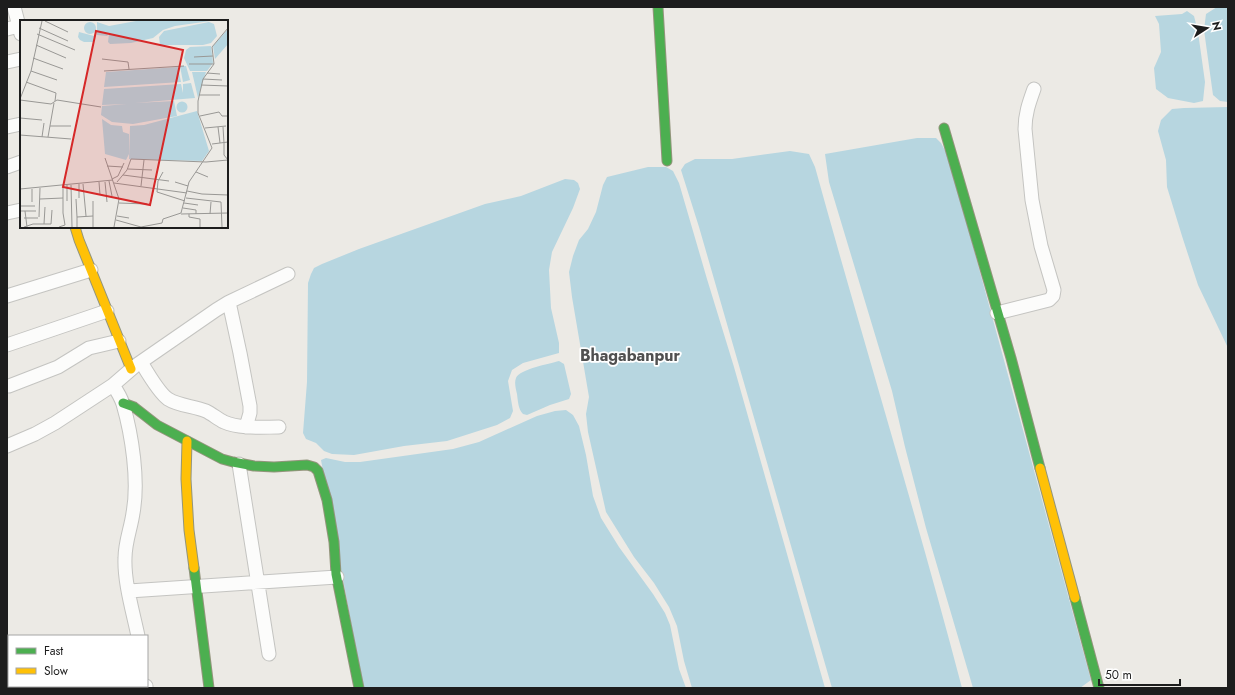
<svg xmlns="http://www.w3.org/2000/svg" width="1235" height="695" viewBox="0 0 1235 695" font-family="Jost,sans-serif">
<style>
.water{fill:#b7d6e0}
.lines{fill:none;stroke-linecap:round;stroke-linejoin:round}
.street-casing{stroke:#c4c4c1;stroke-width:15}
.fast-casing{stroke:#93957c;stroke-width:11}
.slow-casing{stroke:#93957c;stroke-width:11}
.street{stroke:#fcfcfb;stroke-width:13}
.fast{stroke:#4caf50;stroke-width:9}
.slow{stroke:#ffc107;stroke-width:9}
.labels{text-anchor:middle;stroke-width:3.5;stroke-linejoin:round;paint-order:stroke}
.district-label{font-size:16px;font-weight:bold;fill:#505050;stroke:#fff}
.inset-road{fill:none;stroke:#999895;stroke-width:1}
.view{fill:#d62828;fill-opacity:0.15;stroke:#d62828;stroke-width:2}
.inset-edge{fill:none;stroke:#1d1d1d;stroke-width:2}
</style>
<rect width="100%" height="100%" fill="#eceae5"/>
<path class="water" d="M1217,7h11v95l-8,-1 -7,-6 -9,-65 2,-16z
M1187,11l7,5 4,16 7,50 -2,19 -9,2 -26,-5 -12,-9 -2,-21 7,-16 -2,-28 -4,-8 27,-2z
M1228,107v241l-30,-63 -16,-49 -15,-49 -1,-27 -8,-29 3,-11 11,-11 12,-1z
M917,138h19l5,5 8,15 142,522 -11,8h-107l-47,-160 -21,-81 -13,-56 -63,-209 -4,-28z
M790,151l19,3 6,13c48,174 101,346 147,521h-130l-133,-461 -18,-57 4,-6 10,-5h37z
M648,167h18l7,4 6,12 28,96 27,88 91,321h-133l-8,-27 -7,-35 -8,-19 -15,-24 -20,-26 -28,-45 -18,-80 -2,-18 3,-17 -17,-100 -3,-25 4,-16 6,-16 9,-11 8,-17 7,-27 4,-8z
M565,179l9,1 4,3 2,6 -7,19 -21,44 -3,18 2,38 8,35v10l-36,10 -11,7 -4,11 5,30 -3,7 -13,7 -50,16 -43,5 -50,9 -22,-1 -8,-3 -8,-8 -10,-4 -3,-6 4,-51 1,-99 3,-9 3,-6 8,-4 37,-15 126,-45 36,-8z
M559,361l5,3 7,30 -2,5 -19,6 -23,10 -4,-1c-5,-5 -5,-13 -6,-20 -1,-5 -3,-11 -1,-16 4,-9 33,-14 43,-17z
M566,410l7,5 6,11 7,29 7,41 8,22 18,29 34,47 12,19 5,12 9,44 7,19h-323l-42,-228 5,-2 19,4h15l93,-13 26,-7 58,-26 18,-5z"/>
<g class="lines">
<defs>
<path id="street" d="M14,7l7,27
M7,29l12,-3
M7,62l14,-3
M7,127l14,-3
M7,167l14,-5
M7,213l14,-3
M7,296l84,-26
M229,302l11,51 10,53v7l-4,14
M997,313l52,-13 4,-4 1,-6 -13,-44 -9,-46 -7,-71c0,-15 4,-26 9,-40
M7,345l100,-34
M141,362c6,10 18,31 27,37 11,7 26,7 38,12 6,3 12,8 18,11 16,7 38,5 55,5
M113,385c4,6 8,13 10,19 9,31 16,77 10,109 -2,15 -8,29 -8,45 -1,24 8,54 13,78
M9,386l49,-19 31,-19 30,-7
M7,446l28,-12 20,-11 58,-38 22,-19 81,-56 13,-8 59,-28
M239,464l30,190
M129,591l208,-14
M146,686v2"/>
<path id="fast" d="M658,7l9,154
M944,128l67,230 29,110
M123,403l11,4 23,18 65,34 11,3 21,4 20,1 33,-2 7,2 4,4 9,29 7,42 2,32 23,114
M194,568l15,120
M1075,598l24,90"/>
<path id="slow" d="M75,227l4,13 52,129
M187,441l-1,38 3,51 5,38
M1040,468l35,130"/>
</defs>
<use href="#street" class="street-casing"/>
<use href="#fast" class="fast-casing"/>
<use href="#slow" class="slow-casing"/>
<use href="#street" class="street"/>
<use href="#fast" class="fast"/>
<use href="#slow" class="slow"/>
</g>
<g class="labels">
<g class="district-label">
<text x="630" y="361">Bhagabanpur</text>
</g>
</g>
<g transform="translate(20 20)">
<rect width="208" height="208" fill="#eceae5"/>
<path d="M116,1h74l-35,5 -12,4 -10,8 -22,5 -21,1 -2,-2 1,-8 -2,2 -10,-1v-13l12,4zM64 8a6 6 0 1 1 12 0a6 6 0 1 1-12 0ZM189,2l5,2 3,12 -6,7 -8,2h-43l-1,-8 5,-6zM208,9v15l-13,15 -2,-13zM59,12l15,4 -1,6h-9l-4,-2 -2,-3zM191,26l2,17 -6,8h-17l-6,-13 2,-8 4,-3zM160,46h6l4,14 -7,2zM158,47l3,15 -77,5 2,-15zM186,52l-8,26 -6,-26zM171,63l4,15 -60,5 39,-2 3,15 -44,8 -21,-2 -11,-7 1,-9 25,-2 -25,1 2,-16 77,-5 2,9v-9zM156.5 87a5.5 5.5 0 1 1 11 0a5.5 5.5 0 1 1-11 0ZM177,91l12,40 -7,10 -73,-2 1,-33 14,-1zM82,99l9,6 11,1 1,6 6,2v20l-3,6 -21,-6z" fill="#b7d6e0"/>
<path class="inset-road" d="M25,1l23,11M19,8l29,13M17,14l38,16M16,25l30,13M174,37l19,-1M13,38l30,11M82,39l26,3 1,7M169,44h25M11,51l26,9M84,51l80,-5M187,53l13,1M183,59l19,1M6,62l30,11 -1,8M181,65l27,1M179,75h21M0,79l11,-28 11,-50M0,80l31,4 6,-4 44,7M180,96l19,-4 3,4h6M0,98l22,2M30,106h21M198,107l2,16M203,107l1,16M185,108l21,-2M0,115l51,4M22,117l2,-14M28,117l6,-34M204,123v12l4,5M192,124l16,-2M85,138l14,41 -5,28M87,146l16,1M108,149l24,1M143,152l-5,9 -1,11 28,9M176,152l12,5M103,155l46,6M92,159l6,-3 6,-13M89,161l3,15M79,162l1,13M85,162l2,20M97,162l10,-12 4,-11 75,3 22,-2M155,162l13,4M94,163l73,10M59,164v14M63,164l3,32M47,165v16M51,165l1,42M121,166l3,-26M0,169l93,-9M12,169v13M167,171l15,3 26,1M166,178l35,4 1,25M20,179l23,-1M56,179l1,18M73,181v26M99,183l28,1M164,183l14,2M0,186h15M163,188l13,2v4M0,191h16M5,191l2,16M161,194l47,-1M169,194v3l11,2v8M190,194l1,-12M97,196l12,2M19,197l1,-29M4,198h14M96,200l25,7 21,-4 1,-4 18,-6 8,-31 23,-34 -14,-35v-12l5,-22 11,-15 -2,-17 16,-19M24,204l1,-17M4,207l9,-3h18l1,-14M39,207l6,-2 -2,-12v-28M57,207v-10l16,-1"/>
<path class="view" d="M76,11l87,19 -33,155 -87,-18z"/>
<rect width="208" height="208" class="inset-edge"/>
</g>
<rect width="1235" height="695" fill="none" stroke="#1d1d1d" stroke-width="16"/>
<rect x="8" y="635" width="140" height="52" fill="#ffffff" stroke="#a5a5a5"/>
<rect x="16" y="648" width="20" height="6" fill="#4caf50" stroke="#a5a5a5"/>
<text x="44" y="655" font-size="12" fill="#1d1d1d">Fast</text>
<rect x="16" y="668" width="20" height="6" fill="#ffc107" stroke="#a5a5a5"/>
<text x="44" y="675" font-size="12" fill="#1d1d1d">Slow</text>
<g transform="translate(1207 28) rotate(78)" stroke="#ffffff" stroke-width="3" paint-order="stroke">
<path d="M0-3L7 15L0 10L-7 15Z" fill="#1d1d1d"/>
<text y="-6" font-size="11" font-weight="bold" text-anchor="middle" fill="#1d1d1d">N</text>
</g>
<path d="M1099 679v6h81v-6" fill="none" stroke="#1d1d1d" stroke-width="2"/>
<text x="1105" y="679" font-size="12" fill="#1d1d1d" stroke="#ffffff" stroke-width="3" paint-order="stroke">50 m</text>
</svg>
